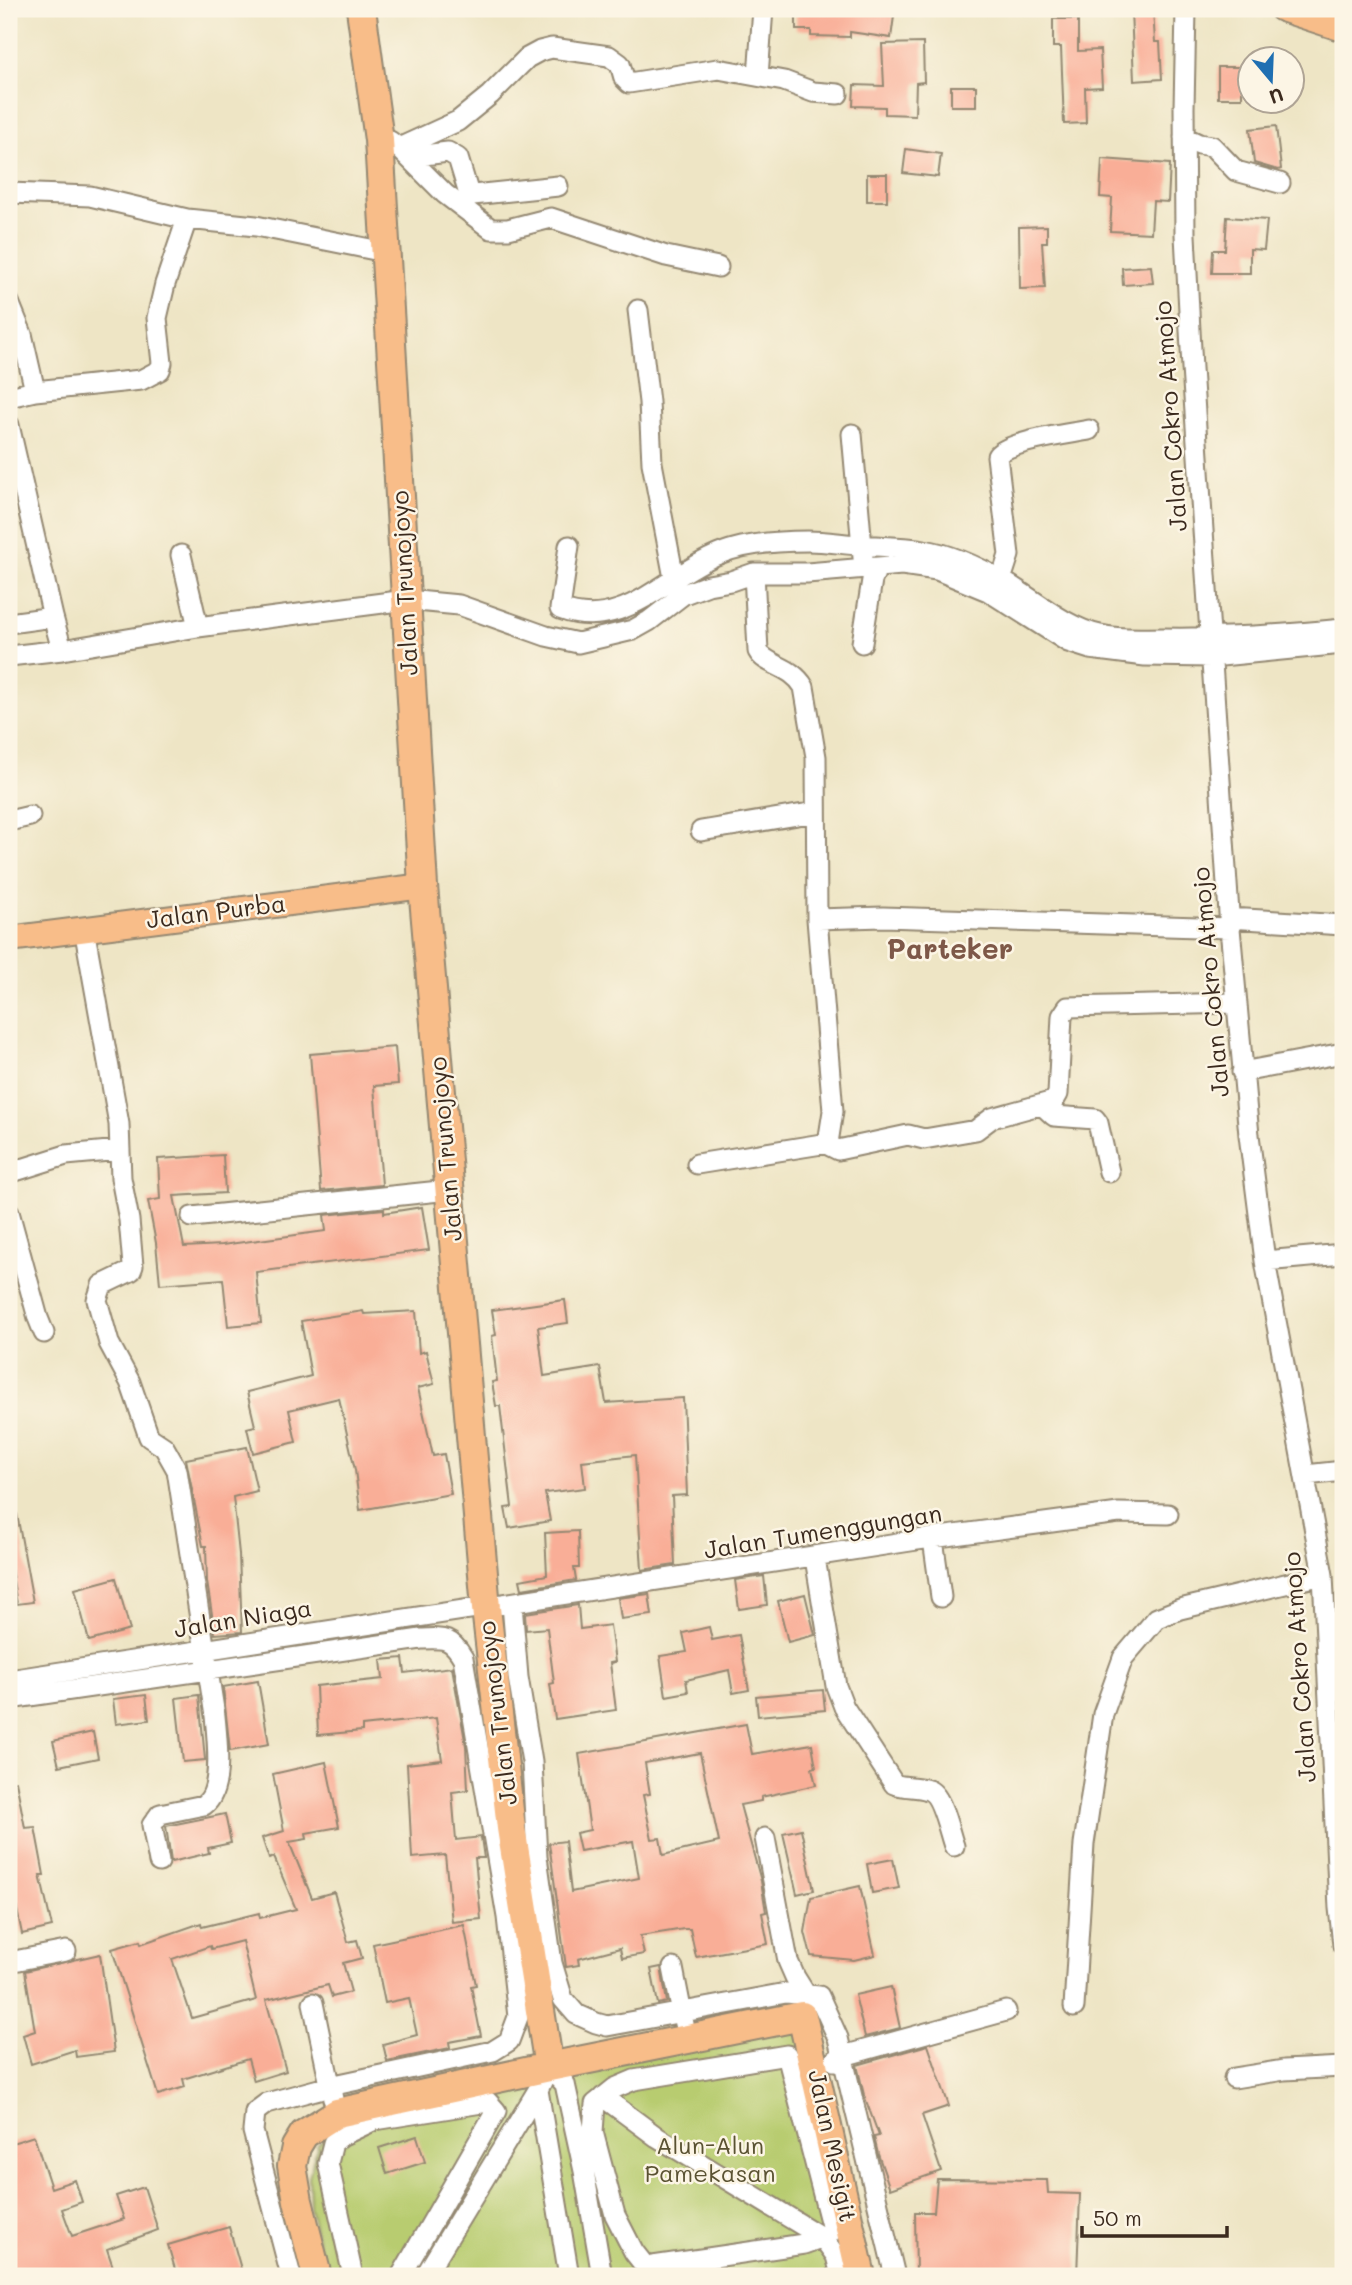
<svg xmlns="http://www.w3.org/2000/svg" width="1352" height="2285" viewBox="0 0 1352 2285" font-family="Mali,sans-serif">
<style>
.green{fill:#b8cc70;stroke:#7a7b47;stroke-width:2}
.building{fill:#f9ae97;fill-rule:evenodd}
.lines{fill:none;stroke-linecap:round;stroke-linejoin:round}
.minor-casing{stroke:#948872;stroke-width:23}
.major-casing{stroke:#948872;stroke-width:28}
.highway-casing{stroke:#948872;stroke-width:32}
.minor{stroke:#fff;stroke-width:19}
.major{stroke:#f8bd89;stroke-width:24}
.highway{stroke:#f8bd89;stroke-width:28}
.labels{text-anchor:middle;stroke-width:5;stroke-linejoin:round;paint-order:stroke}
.street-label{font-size:24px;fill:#3b2a1e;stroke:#fcf5e5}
.park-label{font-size:24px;fill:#5a5232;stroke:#fcf5e5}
.quarter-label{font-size:28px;font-weight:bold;fill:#7e5848;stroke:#fcf5e5}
</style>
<rect width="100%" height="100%" fill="#fcf5e5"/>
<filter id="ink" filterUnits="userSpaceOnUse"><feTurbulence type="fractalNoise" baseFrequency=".0143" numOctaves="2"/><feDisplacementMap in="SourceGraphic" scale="14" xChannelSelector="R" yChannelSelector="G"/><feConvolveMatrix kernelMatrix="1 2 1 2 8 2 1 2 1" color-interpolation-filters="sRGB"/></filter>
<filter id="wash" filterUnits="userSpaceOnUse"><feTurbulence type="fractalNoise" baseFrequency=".00686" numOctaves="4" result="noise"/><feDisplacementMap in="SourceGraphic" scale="28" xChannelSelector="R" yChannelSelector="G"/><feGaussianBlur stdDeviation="1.57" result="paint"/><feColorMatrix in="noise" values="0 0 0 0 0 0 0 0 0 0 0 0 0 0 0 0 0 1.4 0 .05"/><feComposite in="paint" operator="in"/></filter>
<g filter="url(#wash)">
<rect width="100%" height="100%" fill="#eee5c5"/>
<path class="green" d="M774,2029l27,5 52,242h-527l-16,-67 -1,-33 9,-32 16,-12 32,-18z"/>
<g id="blocks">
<path class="building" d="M796,9h99l-4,29 -41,-6v5l-39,-1v-6h-15z
M1131,9h22l2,33h5l2,37 -28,2z
M1053,19h25v32l22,-1 2,37 -17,1 1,35 -22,1 -3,-77h-8z
M923,43l1,39 -8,1 -1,32 -30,-1v-7l-32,-1 1,-21 30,1 -2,-42z
M1218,67h24v31h-24z
M951,86h25v20h-25z
M1276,126l5,43 -3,1 -24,-7 -4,-34z
M906,149l35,5 -3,23 -35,-4z
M1102,159l68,5 -2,38 -15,-1 -2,32 -41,-2 2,-33 -12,-1z
M867,174h20v27h-20z
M1227,217l40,3 -3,30 -14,-1v24h-38l1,-23h12z
M1047,226v16h-5l3,46 -25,1 -1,-62z
M1151,266l2,17 -30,2 -1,-17z
M395,1047l3,37 -24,2 8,99 -61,6 -11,-137z
M223,1155l2,38 -51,3 10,51 38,-2 104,-14 -2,-16 60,-6v4l38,-6 7,43 -173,22 5,51 -33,3 -5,-47 -63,5 -4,-41 -8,-42 12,-2 -2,-40z
M565,1300l3,23 -30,4 6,49 56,-9 6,36 77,-5 4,97 -15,1 3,69 -33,5 -7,-115 -53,6 3,27 -40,5 5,28 -41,7 -4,-20 7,-1 -12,-101h-4l-4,-24 5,-1 -5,-45 4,-1 -4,-25z
M363,1311l1,3 52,-3 3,42 7,-2 8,33 -16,4 15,68 11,-2 7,40 -91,16 -5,-40 -16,-72 -50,12 7,32 -43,11 -6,-25 8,-2 -8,-34 64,-16 -10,-55z
M247,1447l10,44 -24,6 6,57 3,78 -27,2 -8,-52 -1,-36h-3l-17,-87z
M17,1514l16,88 -16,2 -8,-47v-42z
M578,1531l1,37h-5l2,12 -54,9 -2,-9 27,-5 -2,-42z
M764,1576l3,29 -28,4 -4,-29z
M116,1578l14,52 -41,11 -14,-52z
M649,1594l3,21 -31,4 -3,-21z
M805,1594l10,41 -27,7 -10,-41z
M578,1605l2,24 30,-4 5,37 -5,1 6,47 -61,9 -5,-35 4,-1 -7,-55 -21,2 -1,-17z
M709,1627l3,13 27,-5 10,55 -16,3 -4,-23 -43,10 2,12 -22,4 -6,-40 27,-4 -4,-19z
M403,1658l2,15 47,-6 14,79 2,44 -16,2 4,48 25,-3 3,21h-9l6,61 -29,3 -7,-67 -33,3 -5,-94 35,-4 -6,-42 -74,8v5l-44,4 -2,-49 67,-7 -2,-19z
M258,1681l11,63 -39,7 -7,-64z
M823,1690l2,20 -67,6 -2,-20z
M146,1695l3,25 -33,4 -3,-25z
M199,1695l6,65 -22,2 -7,-64z
M746,1724l6,30 60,-10 4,23 -4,1 4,17 -55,12v4l-21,4 21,76 5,31 -4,1 6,31 -72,13 -6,-28h-6l-44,7 4,18 -22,4 -2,-10 -42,11 1,6 -13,2 -17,-124 16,-2 6,51 68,-14 -6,-37 -53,10 -4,-18 14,-3 -11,-76zM700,1753l19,89 -56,13 -3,-17 -8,1 -9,-44 7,-1 -5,-31z
M93,1732l5,26 -39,8 -6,-25z
M326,1762l13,65 -33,6 1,6 -18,3 23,56 22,-6 14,50 9,-2 5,18 -19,5 8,29 -19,5 -4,-12 -62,15 20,71 -32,10 -6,-22 -65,20 2,8 -27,8 -46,-146 28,-8 1,3 60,-21 1,4 57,-14 1,5 36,-9 -22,-52 -5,2 -7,-21 22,-7 -11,-57zM242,1941l14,59 -64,18 -20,-59 38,-13 1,3z
M16,1781l9,47 10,-1 9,48h-4l12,52 -30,7 -13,-64v-88z
M225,1814l6,29 -23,5 1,5 -38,9 -5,-36z
M801,1829l13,61 -17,4 -14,-61z
M893,1859l6,29 -27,5 -5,-29z
M860,1886l15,69 -21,5 -43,-4 -6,-24 6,-35z
M464,1925l12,60 -5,1 10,50 -32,6 1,6 -63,13 -4,-17 34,-9 -8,-37 -24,5 -12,-59z
M100,1954l14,98 -38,5 -1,-7 -44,14 -8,-29 12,-4 -10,-60z
M661,1967l6,35 -9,2 -7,-35z
M891,1987l9,41 -35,9 -10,-42z
M928,2045l21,61 -27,9 19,56 -51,18 -12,-35 -4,-17 5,-1 -15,-41 -7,-30z
M34,2136l17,52 24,-8 7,22 -20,7 10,27 52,-17 -8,-23 28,-9 14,43 -51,19 9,27h-107v-132z
M417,2136l8,26 -38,12 -8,-26z
M937,2179l110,1 1,13 32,1 -3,82h-161l-1,-64h19z
M229,2227l14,49h-66l-9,-31z"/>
</g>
</g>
<g filter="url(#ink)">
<use href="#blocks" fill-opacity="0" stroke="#948872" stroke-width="2"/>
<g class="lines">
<defs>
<path id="minor" d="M1186,9l-2,99 1,127 7,133 38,560 19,207 16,126 58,314 16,333 4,37
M758,76l5,-67
M1184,137l15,7 13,2 24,25 44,12
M390,141l9,7 46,46 46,35h17l43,-11 115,38 52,11
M399,148l59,-27 32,-26 37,-37 13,-7 12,-3 57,8 11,8 4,14 5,5 89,-14 66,12 29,11 25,2
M408,157l40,-5 10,6 10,33 5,4 85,-9
M9,193l81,3 97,23 69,7 129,26
M9,302l13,32 13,57 -26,6
M638,310l11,92 3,61 22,115
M35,391l106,-11 19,-10 2,-7 -5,-45 8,-34 22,-65
M9,425l44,192
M852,434l11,124
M569,546l-9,63c63,24 104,-33 159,-55 26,-11 60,-13 89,-13 17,0 35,3 52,4 21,2 43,1 64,5 26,4 56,18 79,31 31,18 61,46 97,54 20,5 42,3 63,3 61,1 120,-3 180,-9
M181,555l17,72
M754,573l4,78c8,15 33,14 46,36l12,70 1,162 16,192 -5,32 2,3 8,4 70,-15 16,4 52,-9 16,-12 62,-17 4,-7 4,-78 6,-9 168,-4
M1001,580l8,-25 -12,-99c11,-15 72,-22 92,-26
M9,623l44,-6 9,33
M862,643l10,-63 5,-12
M9,656l53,-6 136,-23 208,-27 53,5 87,31 32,7 55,-13 16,-9 35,-27 24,-9 23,-4 23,-8h53l95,-8 35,5 51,21 80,51 22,7 55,7 66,1 132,-13
M9,821l21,-5
M701,831l115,-19
M1229,918l114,7
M817,919l66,-2 347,11
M84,928l35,196 2,54 8,42 4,46 -2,5 -29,14 -5,15 12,43 21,39 19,55 15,10 13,23 38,246c2,22 9,75 -11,89l-44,9 -8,11 7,37
M1242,1072l101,-19
M1042,1105l12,11 41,3 3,4 11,49
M697,1164l131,-21
M9,1173l57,-18 54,-5
M9,1212l29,106 6,15
M192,1217l257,-27
M1265,1261l78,-7
M1306,1475l37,-4
M933,1539l8,58
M815,1558l21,128 8,21 50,77c11,4 24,2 34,6 14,4 21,43 26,56
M512,1604l6,73 14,85 5,95 15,106 11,36 13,15 20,9 11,3 179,-33 33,3 19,42 57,238
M9,1680l908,-140 202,-27 49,1
M9,1699l412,-60c23,-1 30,-2 42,19l44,259 11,100 -9,24 -16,10 -163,35 -63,17 -12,9 -2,19 38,145
M765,1838l23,123 7,16 15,24
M9,1962l57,-11
M673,1968l11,56
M313,2003l20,96
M1074,2007l10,-163 19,-130 20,-56 34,-40 23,-9 143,-34
M834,2061l9,-5 163,-45
M1234,2078l50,-8 59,-3
M603,2097l54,40 166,101 13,18 5,19 -6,1
M646,2267l158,-23 25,-9 3,-6 -45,-174 -153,25 -19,8 -20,16 -2,28 22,83 19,37 19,24
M353,2276l-25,-113 5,-20 8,-7 34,-16 113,-18 8,9 -95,165
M425,2276l113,-186
M569,2276l-31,-186 11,-23 16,17 19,87 18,105"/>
<path id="major" d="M1282,9l61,20
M9,939l414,-53"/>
<path id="highway" d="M361,9l18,131 44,746 63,722 25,220 38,239
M317,2276l-19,-75 -6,-35 4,-19 8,-13 33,-21 212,-46 253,-51 59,260"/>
</defs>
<use href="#minor" class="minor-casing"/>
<use href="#major" class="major-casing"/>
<use href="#highway" class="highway-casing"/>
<use href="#minor" class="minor"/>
<use href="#major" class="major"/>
<use href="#highway" class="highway"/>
</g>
</g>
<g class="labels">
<g class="street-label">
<text transform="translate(1171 416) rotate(-94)" y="8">Jalan Cokro Atmojo</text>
<text transform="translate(405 583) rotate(-93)" y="8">Jalan Trunojoyo</text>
<text transform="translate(216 912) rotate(-7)" y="8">Jalan Purba</text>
<text transform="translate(1211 982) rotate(-95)" y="8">Jalan Cokro Atmojo</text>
<text transform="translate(446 1149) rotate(-95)" y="8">Jalan Trunojoyo</text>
<text transform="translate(823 1532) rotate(-9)" y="8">Jalan Tumenggungan</text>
<text transform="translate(243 1619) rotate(-9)" y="8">Jalan Niaga</text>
<text transform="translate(1300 1667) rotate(-94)" y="8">Jalan Cokro Atmojo</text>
<text transform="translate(498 1713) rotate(-97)" y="8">Jalan Trunojoyo</text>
<text transform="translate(832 2146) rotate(78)" y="8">Jalan Mesigit</text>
</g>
<g class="park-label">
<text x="710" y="2154">Alun-Alun<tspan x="710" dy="28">Pamekasan</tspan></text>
</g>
<g class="quarter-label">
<text x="950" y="959">Parteker</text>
</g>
</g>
<rect width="1352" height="2285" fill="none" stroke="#fcf5e5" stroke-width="35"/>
<g transform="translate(1271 80) rotate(161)"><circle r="33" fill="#fcf5e5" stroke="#afa495" stroke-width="2"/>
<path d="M0-5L12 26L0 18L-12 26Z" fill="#1f6fb2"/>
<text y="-10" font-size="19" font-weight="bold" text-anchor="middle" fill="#3b2a1e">U</text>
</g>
<path d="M1082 2226v10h145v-10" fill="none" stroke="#3b2a1e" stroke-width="3.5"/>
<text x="1093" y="2226" font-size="21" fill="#3b2a1e" stroke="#fcf5e5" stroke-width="5" paint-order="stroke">50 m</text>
</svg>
